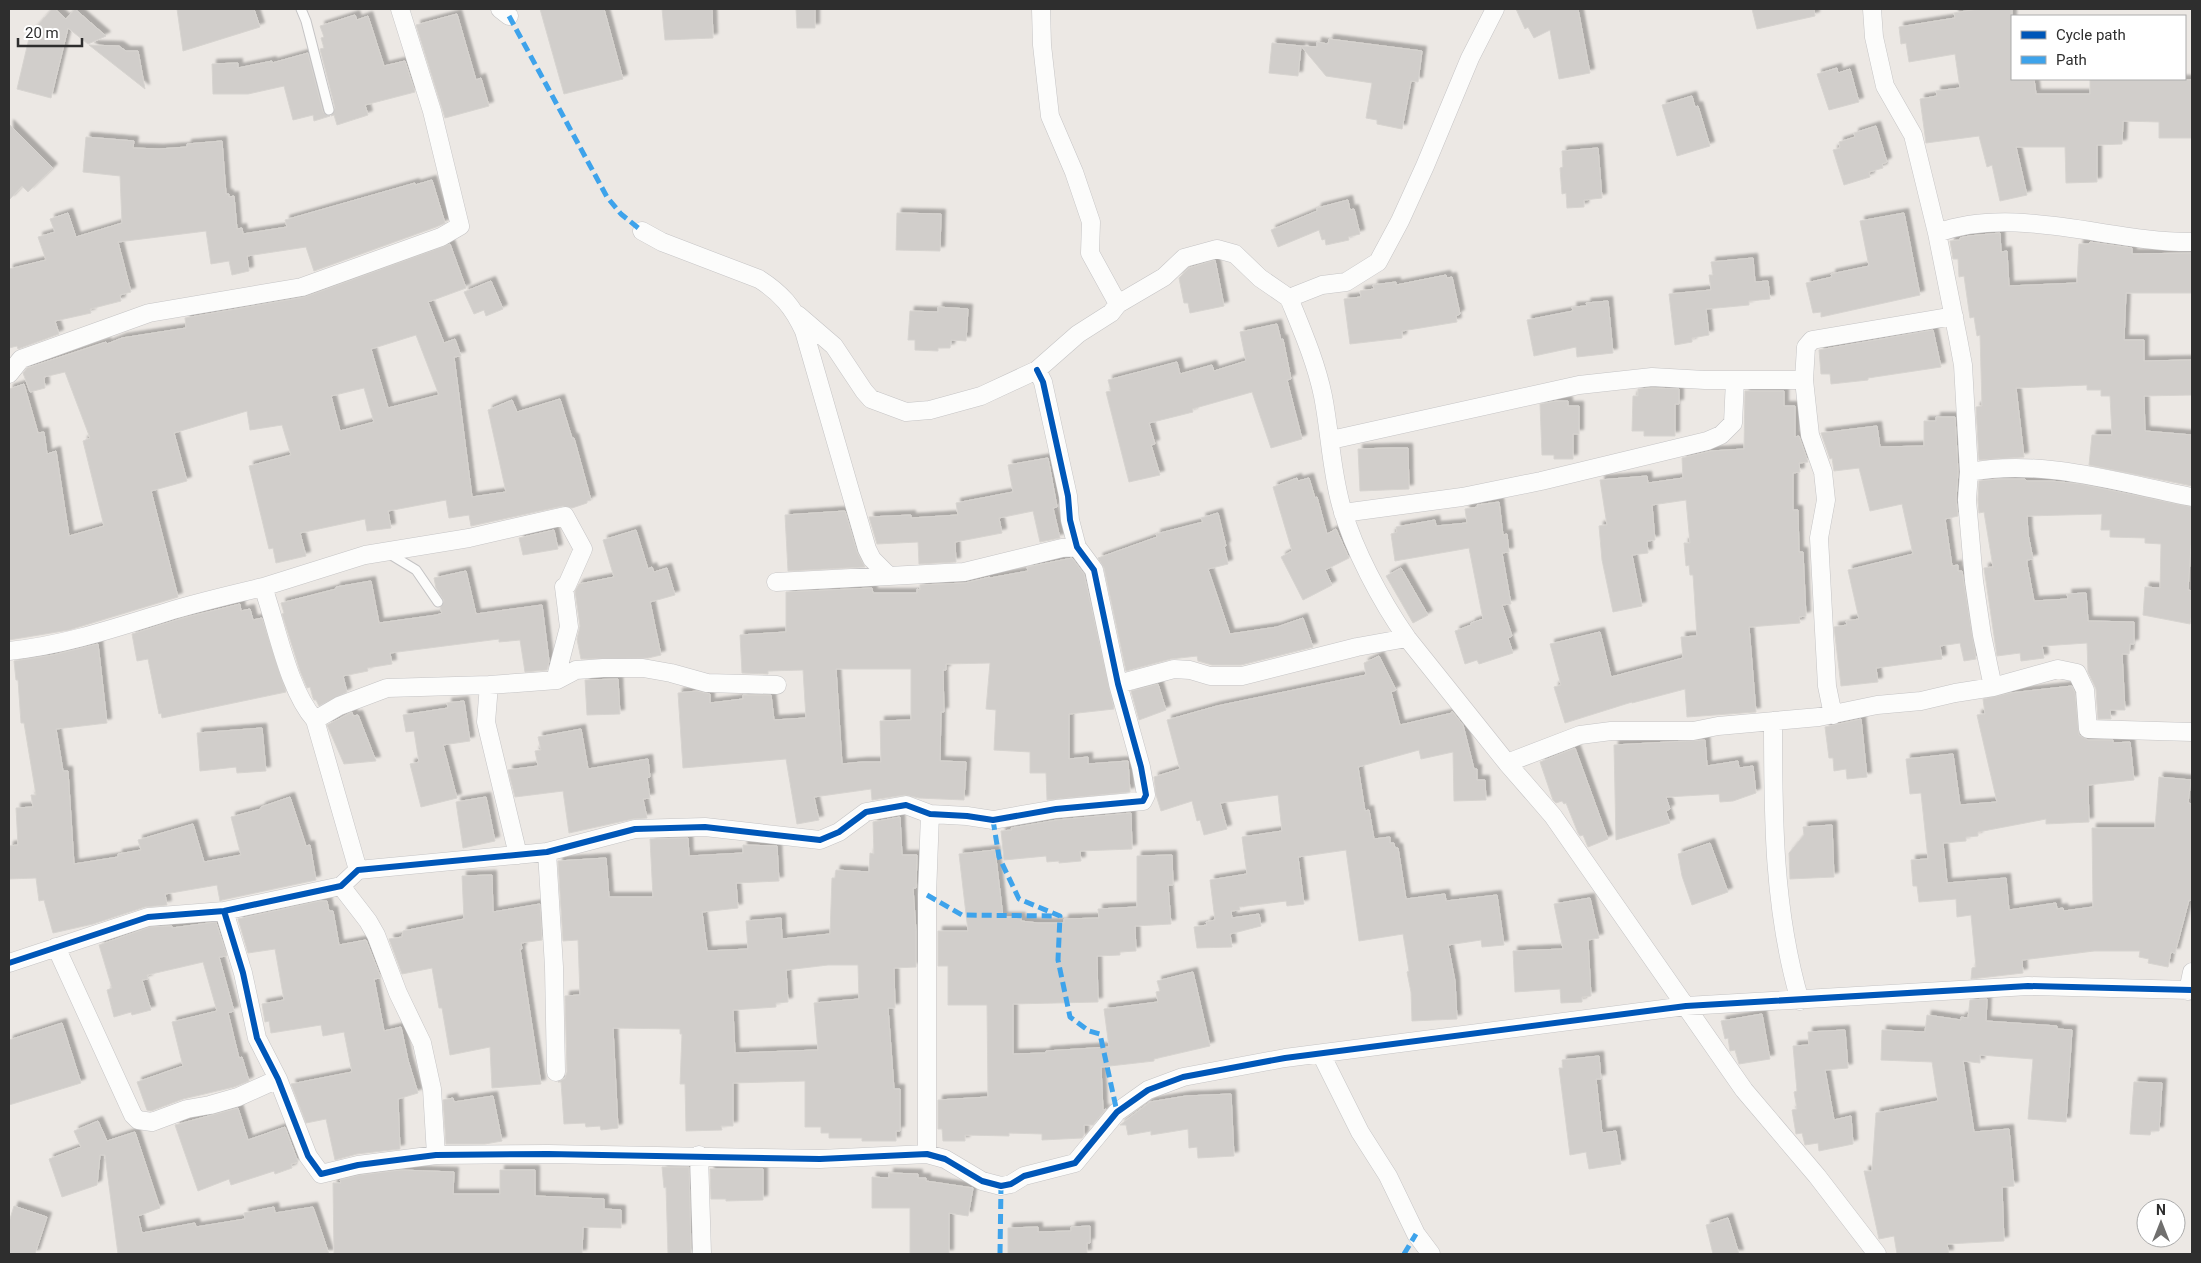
<svg xmlns="http://www.w3.org/2000/svg" width="2201" height="1263" viewBox="0 0 2201 1263" font-family="Roboto,sans-serif">
<style>
.building{fill:#d1cecb;stroke:#d7d4d0;fill-rule:evenodd;filter:url(#shadow)}
.lines{fill:none;stroke-linecap:round;stroke-linejoin:round}
.lane-casing{stroke:#c5c4c5;stroke-width:11}
.street-casing{stroke:#c5c4c5;stroke-width:19}
.lane{stroke:#fcfcfb;stroke-width:9}
.street{stroke:#fcfcfb;stroke-width:18}
.quiet{stroke:#3ea3eb;stroke-width:5;stroke-dasharray:10 5;stroke-linecap:butt}
.cycleway-casing{stroke:#fff;stroke-width:9}
.cycleway{stroke:#0057b8;stroke-width:6}
</style>
<defs>
<filter id="shadow"><feDropShadow dx="4.5" dy="-4.5" stdDeviation="1" flood-color="#0004"/></filter>
</defs>
<rect width="100%" height="100%" fill="#ece8e4"/>
<path class="building" d="M52,9h3l11,10 9,-10 31,27 -18,8 -20,-16 -17,70 -34,-9 13,-55z
M177,9h77l6,18 -77,24z
M540,9h64l19,70 -59,15z
M662,9h50l1,29 -48,2z
M796,9h19v19h-18z
M1516,9h62l12,64 -31,6 -9,-49 -16,8 -6,-11 -3,2z
M1752,9h62l1,7 -58,13z
M1978,9h34v70h22l2,15h54v-15l102,1 -1,58h-32v-16l-36,-1 -1,23 -25,1v37l-31,1 -1,-36h-49l11,48 -27,6 -8,-36 -5,2 -8,-31 -53,7 -6,-44 17,-3 -1,-5 24,-3 -5,-34 -46,8 -3,-19 -5,1 -2,-17 56,-9 -1,-5z
M457,14l19,66 5,-2 8,28 -44,12 -29,-93z
M355,15l2,5 11,-4 16,50 21,-5 10,31 -50,13 3,10 -31,10 -3,-10 -3,1 4,-8 -15,-59 4,-1 -3,-10 3,-1 -4,-11z
M1329,39l93,12 -4,31 -7,-1 -9,48 -25,-5v-4l-11,-2 6,-35 -46,-7 -25,-30 16,1v-5l11,2z
M1272,43l29,3 -3,30 -29,-3z
M89,45l30,1 7,5h12l7,38z
M308,53l15,59 7,4 -16,5 -1,-6 -20,5 -9,-34 -36,8h-35l-1,-30 26,-1v5l34,-7v2z
M1837,68l1,5 12,-4 9,33 -30,8 -12,-36z
M1692,96l3,11 3,-1 12,40 -33,10 -15,-51z
M9,124l44,44 -25,24 -6,-6 -13,14z
M1876,126l11,36 -5,2 1,4 -14,4 1,5 -26,8 -11,-35 7,-2 -1,-6 16,-5 -1,-4z
M86,137l48,4 -1,7 26,1 28,-2v-3l35,-3 4,53h3v3l5,-1 3,33 5,-1 1,6 44,-7 -2,-7 130,-37v2l17,-5 13,43 -9,4 -122,44 -8,-24 -59,9 2,15 -17,4 -3,-14 -18,3 -5,-33 -88,11 13,50 -11,3 1,6 -31,8 1,4 -36,8 4,13 -41,15 -1,-3 -8,2v-79l37,-9 -8,-23 17,-5 -5,-13 18,-6 8,24 46,-14 -2,-47 -37,-4z
M1598,148l4,50 -18,2v7l-17,1 -1,-15 -4,1 -2,-26 3,-1 -1,-16z
M1348,200l2,10 4,-1 6,25 -12,3 1,3 -23,5 -1,-6 -3,1 -3,-10 -41,17 -7,-17 46,-19v-3z
M897,213l44,1 -1,37 -44,-1z
M1904,213l16,82 -99,22v-5l-8,1 -7,-30 26,-6 -1,-3 38,-8 -9,-45z
M2000,233l1,19 6,-1 2,35 68,-3 2,-39h10l1,-2 42,6v6l60,-1v40h-66l-2,47h20v21l48,-1v35l-48,1 1,35 47,4v51l-103,-21 3,-30h20l-2,-39h-9v-6h-14v-5l-71,3 8,69 -45,3 -3,-53 6,-1 -2,-71 -3,1 -3,-19 -4,1 -6,-42 -5,1 -1,-18h-5l-3,-18 10,-1v-2l9,-2z
M450,244l16,44 -38,14 16,41 11,-4 6,17 -7,1 18,140 34,-5 -18,-82 24,-10 5,12 43,-13 12,39h2l17,62 -4,1v2l-15,5 -9,-2 -92,20 -2,-11 -20,3 -3,-18 -58,11 3,17 -24,3 -2,-12 -65,14 6,23 -30,7 -3,-15 -4,1 -20,-83 42,-11 -9,-30 -32,5 -3,-19 -73,22 13,48 -36,10 27,106 -109,33 -60,10v-251l15,-5 14,49 6,-1 3,22 9,-3 13,85 35,-10 -21,-85 7,-3 -25,-66 -21,5 1,11 -15,4 -7,-19 4,-5 79,-26 1,2 15,-6 64,-10 -1,-10 120,-21zM416,335l23,60 -51,13 -17,-59zM364,388l10,34 -34,9 -9,-35z
M1753,258l2,24 13,-1 2,18 -21,2v4l-43,4 3,26 -17,3v4l-17,3 -6,-51 42,-4 -2,-15h4l-2,-13z
M1215,260l9,46 -34,7 -2,-10h-4l-5,-25 10,-10z
M1446,275l1,3 5,-1 8,37 -4,2 1,6 -55,9v7l-52,6 -6,-45 17,-2 -1,-6 14,-2 -1,-4 23,-3v3z
M491,281l12,28 -17,7 -2,-6 -10,4 -10,-22z
M1608,301l5,52 -36,4 -1,-10 -42,9 -7,-36 46,-9 -1,-4 15,-1 -1,-3z
M938,307l30,2 -2,32 -15,-1 -1,8h-12v3l-23,-1v-10h-7l2,-29 28,1z
M1277,324l4,16 2,-1 8,40 -4,1 15,59 -31,9 -19,-56 -60,17 1,3 -44,11 6,21 -4,1 9,30 -31,7 -23,-90 5,-1 -3,-11 69,-18 3,12 32,-9 2,6 32,-10 -6,-29z
M1933,330l8,37 -73,11v2l-37,4 -1,-10h-9l-2,-24z
M1652,388l27,1v15h-4v32h-31v-5h-12l1,-35h5v-7z
M1745,391h39v15h11v31l4,-1 9,26 -9,1 1,9 -7,1v37h5l1,42h4l3,64 -7,1 1,6 -51,4 7,85 -69,5 -2,-28 -53,14v-1l-67,21 -11,-36 7,-2 -11,-41 50,-12 11,45 72,-19 -2,-21 16,-1 -4,-61h-3l-1,-10 -3,1 -2,-23h6l-4,-43 -34,5 3,35 -8,1 1,12 -16,2 10,51 -29,6 -11,-52 -3,-34 8,-1 -7,-45 47,-4 1,7 35,-5 -1,-20 29,-7 33,-2z
M1557,401h11v5h11v28h-6v25h-19v-4h-12l-2,-51z
M1936,417h19l3,55 -2,27 2,17 -13,3 7,47 6,-1v6h4l14,88 -12,2 -4,-18 -20,3 2,13 -66,9 2,14 -37,4 -7,-59 13,-2 -1,-4 13,-2 -11,-49 65,-16 -11,-50 -32,7 -11,-43 -25,3 -2,-13 -2,1 -9,-26 56,-7 3,21 44,-1v-25h12z
M1390,448h18l1,41 -49,2 -2,-42z
M1048,458l9,49 -4,1 7,30 -20,4 -7,-31 -34,7 3,15 -47,9 1,20 -37,2 -1,-22 -41,2 -8,-27 42,-2v3l47,-3 -2,-12 57,-11 -5,-27z
M1297,478l1,3 11,-3 6,20 2,-1 10,37 9,-5 13,29 -24,12 7,15 -29,15 -22,-43 11,-6 -19,-64z
M1998,479h27l2,2h24l29,3 112,23v38h-1l-3,45 4,1v22l-2,11 -47,-9 2,-28 15,1 1,-44 -16,-1v-5l-35,-1v-7h-9l1,-16 -75,2 1,18 5,25 -6,1v4l7,37 34,-2 -1,-5 19,-1 2,28 46,1v22h-4l-1,10h-7l3,56h-15l1,9h-13l-2,-30 -8,-17 -1,-29 -45,3 2,12 -23,3 -1,-8 -23,3 -13,-88 9,-1 -9,-55 -5,1 -1,-13 1,-19z
M1499,502l4,33 4,-1 2,18 -7,1 9,51 -9,1 10,31 -4,2 5,15 -34,11 -2,-4 -12,4 -10,-33 16,-6v-2l12,-4 -14,-71 -74,13 -4,-27 6,-2 -1,-5 39,-7 1,6 31,-3 -2,-14 13,-2 -1,-2z
M845,511l12,41 8,15 -77,4 -3,-56z
M1218,513l8,33h-2l4,18 -20,5 22,65 47,-7 26,-9 10,29 -72,18h-29l-14,-4 -1,-5 -26,3 -45,12 -22,-103 -6,-10 59,-21 -1,-3 47,-12 -2,-4z
M554,530l4,19 -35,6 -4,-17z
M636,530l12,39 4,-2 2,5 13,-4 8,27 -25,7 11,53 -13,3 -67,1 -4,-20 3,-13 -5,-35 4,-7 35,-7 -11,-37z
M1072,558l12,16 30,135 -45,5v45l19,-2v7l40,-3 2,31 -83,8 -1,-27h-16v-21l-36,-2 2,-40 -10,-1 4,-46 -44,1v6h-3l1,42h-3l-1,49 26,1 -2,38 -45,-2 -14,-3 -33,5 -1,-11 -57,8 5,23 -22,4 -11,-65 -103,9 -5,-75 19,-2 13,3v9l33,-4v-4h28l3,25 32,-2 -3,-48 -35,1v3l-26,-1 -2,-38 46,-3v-40l86,-4 1,5h44v-4l3,1v-5l45,-2 25,-6v1l38,-7 -1,-4zM836,669h75v51l-31,1 1,41h-19l-20,2z
M1401,568l27,47 -15,8 -27,-47z
M466,571l10,43 66,-9 7,56 -2,9 -22,2 -5,-32 -21,2v-3l-109,14 2,11 -25,4 1,3 -25,5 4,16 -28,14 -3,-6h-2l-1,-2 -3,-11 -3,1 -7,-17 -18,-57 2,-1 -3,-10 55,-14v-2l35,-6 8,42 58,-8 5,-2 -2,-5 4,-7 -8,-13 -2,-10z
M240,604l1,7 9,-2 3,11 9,-2 24,74 -124,26 -1,-5 -2,1 -11,-55 -11,2 -5,-27 51,-16z
M98,644l9,79 -51,6 7,42h5l6,93 44,-7v-3l23,-4 -3,-10 55,-16 11,38 37,-7 -10,-38 30,-8v-2l29,-10 16,49 4,-1 6,35 -94,20 -2,1 -3,-16 -52,9 2,11 -22,2 -52,17 -40,9 -9,-33 -5,1 -3,-23 -27,1v-33l9,-1 -2,-37 17,-1 -2,-12h5l-12,-72h-3l-3,-43h-2l-2,-19 39,-6z
M1379,656l17,34 -5,2 9,33 52,-12v-2l11,14 11,44h3v11h8l1,20 -32,1 -1,-49 -32,7 -2,-9 -61,17 7,44 4,-1 5,29 16,-2v6h4l1,5h3l8,51 39,-5 1,7 51,-6 7,50 -22,2 -1,-7 -33,5 7,36 2,38 -45,2 -1,-29 -4,-20 2,-1 -6,-37 -44,7 -13,-91 -48,7 6,47 -17,2 -1,-5 -47,6 1,3 -9,1 1,7 27,-4 2,12 -31,8 2,13 -35,1 -3,-21 13,-2 -1,-3 9,-2 -5,-40 37,-6 -5,-37 40,-6 -4,-36 -58,8 7,26 -23,6 -4,-15 -3,1 -5,-20 -31,10 -5,-16 -2,-18 26,-8 -13,-49 50,-14 149,-31 -2,-12z
M618,679l2,35 -33,1 -2,-35z
M1158,684l8,26 -27,10 -8,-29z
M2072,686l3,7 4,42 9,5h25v3l17,-1 4,38 -46,5 1,37 -43,2v-5l-68,13v4l-12,1v4l-23,2 4,40 59,-5 3,32 47,-7 1,6 6,-1 1,3 29,-4 -1,-79h63l4,-51 32,3 -3,23 4,1v97l-3,-1 -14,53 -4,-1 -3,15 -20,-4 1,-4 -10,-2 1,-6h-46l-72,9 1,13 -52,6 1,-11 4,-1 -5,-52 -14,2 -1,-18 -37,3 -2,-16h-4l-2,-26 17,-1 -7,-66 -11,1 -4,-35 47,-5 7,51 37,-3 -20,-87 8,-1 -2,-15 27,-6z
M464,701l6,40 -27,4 14,53 -36,9 -11,-43 9,-2 -5,-31 -8,1 -3,-17 45,-7 -1,-5z
M352,712l1,4 5,-1 18,46 -32,3 -17,-39z
M1861,719l6,58 -20,2 -1,-10 -12,2 -1,-13h-4l-4,-31z
M262,728l4,43 -29,2 -1,-6 -36,4 -3,-38z
M581,729l7,40 60,-10 2,18 -3,1 3,20 -7,1 4,19 -14,1 -64,14 -6,-42 -48,6 -7,-27 30,-4 -3,-15 6,-1 -3,-13z
M1705,740l2,26 31,-5 1,7 14,-2 3,27 -23,8 -13,1 -1,-8 -53,3 4,12 -4,2 4,12 -54,17 -2,-95z
M1575,748l33,91 -20,8 -5,-12 -3,1 -2,-3 -12,-30 -2,1 -2,-3 -6,2 -3,-3 -13,-38z
M486,797l9,44 -32,7 -7,-46z
M1131,813l1,36 -52,2 1,10 -22,2v-2l-12,1 -1,-6 -42,4 -3,-29 11,-1 -1,-2 46,-8z
M900,817l2,38h15l-1,33h-3l3,43v36l-22,1 1,40h-7l6,81h6v42h-4v10h-34v-3h-33v-5h-8v-6h-16v-46l-72,2v43h-12l1,4 -36,1 -1,-47h-5l2,-50h-2v-5l-67,-1 5,100 -17,2 -1,-4 -14,1 -1,-4 -21,1 -3,-42h-3l7,-4 2,-6 -2,-76 15,-1 -2,-55 -15,1 -5,-80 48,-3 3,39h44l-3,-58 38,-1 1,18 54,-3v-8l34,1 2,35 -43,2 2,25 -36,4 5,39 41,-2 -2,-28 35,-3 1,21 48,-5 2,-56h3l1,-8 33,2 1,-19 4,1 -1,-32zM828,965h30l1,34 -45,4 4,47 -83,3 -2,-43 43,-3v-4l12,-1 -2,-32z
M1832,825l2,52 -44,2 -1,-26 15,-18 -1,-8z
M1710,843l18,49 -36,13 -10,-29 -4,-22z
M995,850l8,67h18v4l17,2h26v-4l35,-1 -1,-9 39,-2v-51l35,-1 1,30h-5l3,39 -36,2 1,25 -16,1v3l-23,1 1,46 -85,2v50l33,-1v-2l63,-4 -5,-38 54,-7 -2,-10 4,-1 -3,-10 36,-9 17,74 -56,13v2l-53,6 2,43 3,-1 -13,16h-9v10l-2,3 -40,2v-6l-33,-1v3l-44,-1v6h-22l-1,-12h-4v-29l50,-3 -1,-92h-39v-39h-10v-35h30l-9,-77z
M492,875l1,37 47,-8 2,36 -21,3 1,6h-2l21,135 -49,4 -2,-41 -40,8 -8,-47h-3l-7,-40 -30,6 -13,-35 13,-2 1,-6 61,-12 -2,-43z
M1590,898l9,40 -11,2 3,56 -9,1v5l-21,1 -1,-14 -45,3 -2,-41 50,-2 -9,-45z
M320,901h7l2,10h4l6,34 27,-5 15,38 -7,1 10,52 17,-4 7,33 10,33 -20,6 2,50 -43,5 -22,6 -9,-41 -20,4 -15,-39 61,-12 -8,-40 -21,4 -2,-11 -50,8 -2,-12 -4,1 -3,-18 22,-4 -9,-51 -27,4 -10,-34z
M216,922l11,34 -8,1 15,54 -6,2 11,45 3,-1 7,24 -15,6 -51,12 -32,12 -4,-1 -10,-28 46,-16 -11,-44 45,-11 -14,-49 -56,13 1,4 -6,1 9,30 -19,5 -1,-3 -17,5 -7,-27 5,-2 -13,-43 51,-18 22,-1v2z
M1987,999l-1,22 71,5v3l15,1 -6,92 -38,-3 5,-60 -53,-4v8l-17,-2 11,71 35,-3 5,57 -12,1 2,54 -57,3 2,10h-52l-3,-18 -15,3 -15,-68h8l4,-58 62,-12 -6,-39 -51,-2 1,-30 43,2 2,-17 34,5v-3l7,1 2,-18z
M1762,1014l8,45 -31,5 -4,-14 -5,1 -2,-13 -3,1 -4,-18z
M62,1023l19,60 -72,22v-65z
M1845,1030l3,38 -23,2 9,50 17,-4 2,28 -34,7 -1,-8 -13,2 -3,-12 -6,1 -4,-24 5,-1 -3,-17 3,-1 -4,-45 16,-1 -1,-13z
M1599,1056l2,23h-5l6,54 14,-2 5,33 -32,5 -3,-17 -16,3 -11,-87h4l-1,-8z
M2134,1082l28,1 -3,48h-8l-1,4 -20,-1z
M1231,1094l3,62 -36,2 -1,-11 -8,1 -1,-19 -37,6v-4l-23,4 -2,-10h-6l30,-23 36,-6z
M493,1096l9,45 -17,3h-39l-3,-44 10,-2 1,4z
M238,1108l10,32 37,-13 13,35 -7,2 1,4 -17,6 -1,-3 -43,14 -2,-6 -31,12 -23,-66z
M98,1121l9,20 28,-9 25,76 -22,8 4,17 53,-10 1,4 49,-8 -1,-6 30,-6 1,6 38,-6 16,47h-211l-13,-99h-5l-3,30 -35,12 -13,-38 32,-12 -7,-16z
M662,1167h27l2,87h-23l-2,-67 -2,1z
M710,1169h53v31l-37,1v-2h-15z
M401,1170l53,2 -1,22h47v-24h35v26l69,3v10l17,1v18l-38,-1 -1,27h-248l-1,-71h8l-1,-3 20,-5z
M889,1173l29,1v4h8v3l47,7 -5,28 -19,-3v41h-39v-46h-38v-31l17,1z
M14,1206l33,11 -12,37h-26v-32z
M1728,1218l11,36h-26l-7,-29z
M1090,1226v17h-3v11h-79v-26l30,-1v5l33,-1v-4z"/>
<g class="lines">
<defs>
<path id="lane" d="M301,9l5,12 23,89
M388,553l28,17 22,32"/>
<path id="street" d="M500,9l9,7
M1041,9l1,36 8,71 24,56 17,50 -1,31 28,51 46,-27 20,-19 33,-9 18,5 25,24 29,20
M1872,9l2,28 11,49 28,49 24,98 21,105 5,27 6,107 -2,28 7,81 8,54 11,52
M642,231l20,11 97,37c22,14 34,28 45,52l63,218 5,10 17,17
M1937,233c79,-29 174,10 255,9
M798,315l36,31 30,45 7,8 35,13 24,-2 51,-14 56,-26 41,-36 33,-21 7,-9
M9,374l12,-15 128,-46 153,-26 139,-50 19,-11 -28,-115 -32,-102
M1804,380l6,55 13,37 3,28 -7,38 8,148 6,29
M1331,440l248,-55 73,-8 53,3h99l2,-33 6,-7 142,-24
M1969,472c74,-14 151,11 223,25
M1343,513l119,-16 79,-16 166,-40 14,-6 12,-12 2,-43
M776,582l188,-10 98,-24 15,-1
M263,587l102,-32 104,-17 96,-22 18,33 -16,36 -3,2 5,40 -12,46v7
M1407,638c-26,-37 -54,-89 -66,-133 -10,-36 -11,-73 -18,-109 -7,-34 -21,-66 -34,-98l33,-13 24,-3 32,-20 22,-41 25,-55 45,-108 25,-49
M9,651c57,-6 109,-24 164,-41 30,-9 60,-16 90,-23 14,39 25,103 52,133l43,150
M1118,684l56,-15 16,1 20,6h32l115,-29 50,-9 100,125 46,53 191,274 73,86 60,78
M489,685l-3,37 32,133
M315,720l24,-14 48,-18 102,-3 68,-5 19,-10 27,-2h40l28,5 36,10 70,2
M1773,721c0,95 0,188 27,280
M1507,763l73,-28 31,-4h82l25,-5 101,-9 58,-12 44,-4 34,-8 38,-6 65,-18 19,4 8,17 3,39 104,3
M547,852l7,115 2,105
M341,886l27,35 8,14 22,58 24,50 10,46 4,66
M224,911l19,62 14,65 21,41 30,77 13,18 37,-9 78,-10 112,-1 272,5 107,-5 18,5 37,22 19,5 10,-2 13,-8 51,-13 42,-51 31,-22 35,-13 102,-19 401,-52 342,-20 164,4
M56,947l77,168 5,5 14,2 35,-13 23,-4 28,-8 40,-18
M9,963l139,-46 76,-6 117,-25 17,-16 189,-18 88,-23 70,-2 115,13 19,-8 27,-20 40,-7 24,9 37,2 26,4 63,-11 87,-8 3,-6 -5,-28 -23,-83 -24,-114 -17,-23 -7,-27 -2,-24 -25,-114 -6,-12
M2188,991l4,-19
M1321,1054l39,78 28,44 28,58 15,20
M927,1154v-259l3,-81
M699,1155l3,99"/>
</defs>
<use href="#lane" class="lane-casing"/>
<use href="#street" class="street-casing"/>
<use href="#lane" class="lane"/>
<use href="#street" class="street"/>
<path class="quiet" d="M509,16l98,181 14,17 21,17
M993,820l6,37 20,42 41,17 -2,44 12,57 19,14 11,3 17,78
M927,895l35,20 92,1
M1000,1254l1,-68
M1404,1254l12,-20"/>
<defs>
<path id="cycleway" d="M224,911l19,62 14,65 21,41 30,77 13,18 37,-9 78,-10 112,-1 272,5 107,-5 18,5 37,22 19,5 10,-2 13,-8 51,-13 42,-51 31,-22 35,-13 102,-19 401,-52 342,-20 164,4
M9,963l139,-46 76,-6 117,-25 17,-16 189,-18 88,-23 70,-2 115,13 19,-8 27,-20 40,-7 24,9 37,2 26,4 63,-11 87,-8 3,-6 -5,-28 -23,-83 -24,-114 -17,-23 -7,-27 -2,-24 -25,-114 -6,-12"/>
</defs>
<use href="#cycleway" class="cycleway-casing"/>
<use href="#cycleway" class="cycleway"/>
</g>
<rect width="2201" height="1263" fill="none" stroke="#2e2e2e" stroke-width="20"/>
<rect x="2011" y="15" width="175" height="65" fill="#ffffff" stroke="#ababab"/>
<rect x="2021" y="31" width="25" height="8" fill="#0057b8" stroke="#ababab"/>
<text x="2056" y="40" font-size="15" fill="#2e2e2e">Cycle path</text>
<rect x="2021" y="56" width="25" height="8" fill="#3ea3eb" stroke="#ababab"/>
<text x="2056" y="65" font-size="15" fill="#2e2e2e">Path</text>
<g transform="translate(2161 1223)"><circle r="24" fill="#ffffff" stroke="#ababab"/>
<path d="M0-4L9 19L0 12L-9 19Z" fill="#706f6e"/>
<text y="-8" font-size="14" font-weight="bold" text-anchor="middle" fill="#2e2e2e">N</text>
</g>
<path d="M18 38v8h64v-8" fill="none" stroke="#2e2e2e" stroke-width="2.5"/>
<text x="25" y="38" font-size="15" fill="#2e2e2e" stroke="#ffffff" stroke-width="4" paint-order="stroke">20 m</text>
</svg>
